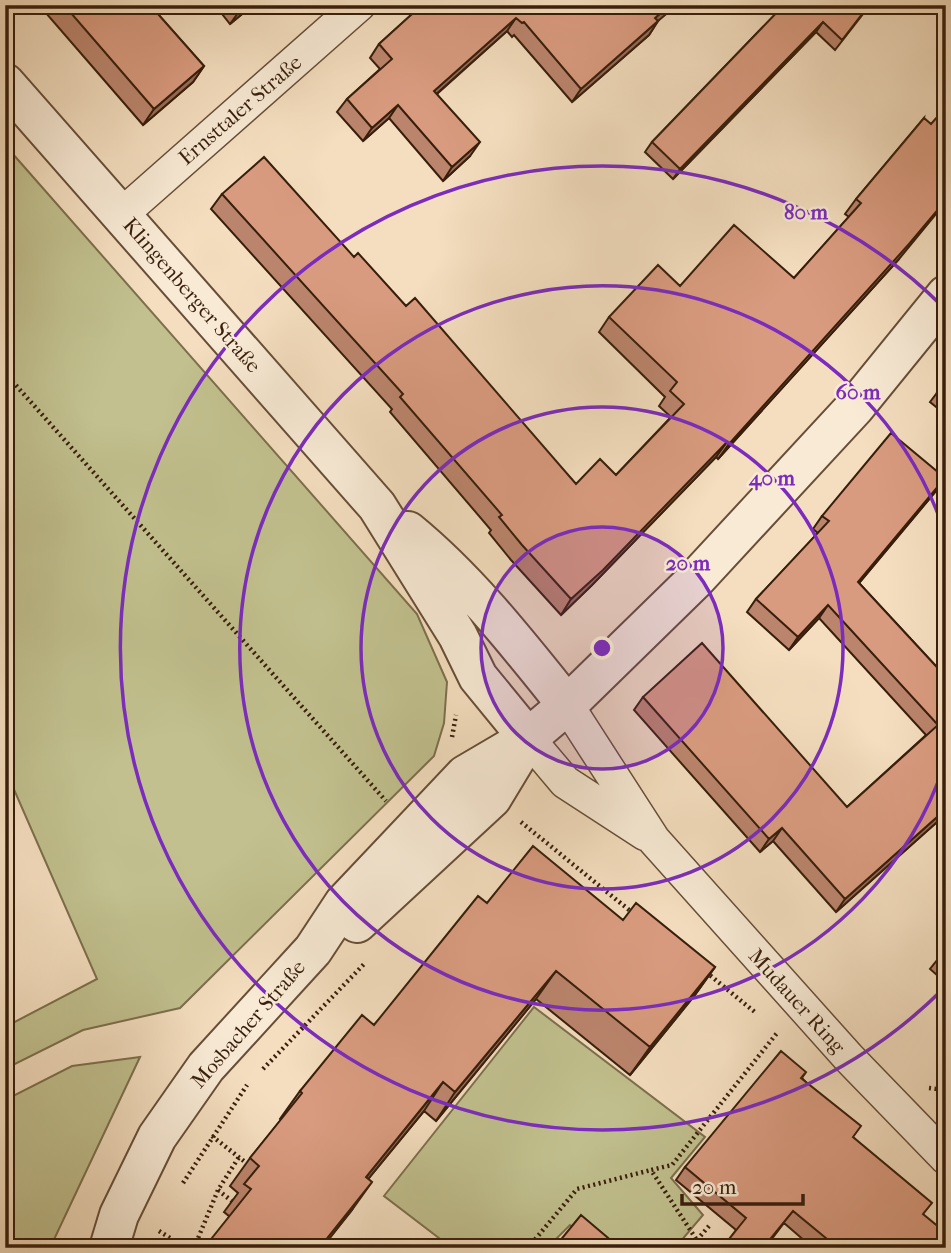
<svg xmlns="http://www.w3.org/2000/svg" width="951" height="1253" viewBox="0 0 951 1253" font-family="'IM FELL French Canon',serif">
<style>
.green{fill:#c1c08e;stroke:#7c6f4c;stroke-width:2}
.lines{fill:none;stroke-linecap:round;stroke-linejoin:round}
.minor-casing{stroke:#674e38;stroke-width:35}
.tertiary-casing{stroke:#674e38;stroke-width:42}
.path{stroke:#381e0b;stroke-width:4.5;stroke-dasharray:2 3.5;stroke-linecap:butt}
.minor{stroke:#f8ead5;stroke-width:32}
.tertiary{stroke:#f8ead5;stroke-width:38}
.wall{fill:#bb856d;stroke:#381e0b;stroke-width:2}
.shaded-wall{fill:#986c59;stroke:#381e0b;stroke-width:2}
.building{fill:#d99b7f;stroke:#381e0b;stroke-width:2}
.ring{fill:none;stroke:#7b2cbf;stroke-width:3.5}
.labels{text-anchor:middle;stroke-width:5;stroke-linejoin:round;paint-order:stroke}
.street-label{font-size:21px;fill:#381e0b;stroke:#f8ead5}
.centre{fill:#7b2cbf;stroke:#f8ead5;stroke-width:3.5}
.ring-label{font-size:21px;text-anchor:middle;font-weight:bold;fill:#7b2cbf;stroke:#f8ead5;stroke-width:5;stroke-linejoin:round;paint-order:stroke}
</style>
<rect width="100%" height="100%" fill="#f4debf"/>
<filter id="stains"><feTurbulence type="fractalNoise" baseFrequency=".00286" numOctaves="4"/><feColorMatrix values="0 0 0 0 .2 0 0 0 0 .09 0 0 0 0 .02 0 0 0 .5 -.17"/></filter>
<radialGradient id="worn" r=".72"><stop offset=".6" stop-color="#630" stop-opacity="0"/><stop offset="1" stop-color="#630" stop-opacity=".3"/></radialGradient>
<path class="green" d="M5,145l412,469 30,68 -3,41 -10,33 -254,252 -97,22 -78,39v-42l92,-48 -92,-210z
M534,1007l171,130 -34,41 32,37 -28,33h-77l-28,-23 -23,23h-95l-68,-52z
M140,1057l-90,191h-45v-148l67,-34z"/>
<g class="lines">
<defs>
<path id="minor" d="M121,215l238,-210
M567,705l87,135 195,218 97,100
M528,738l37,44 80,52"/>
<path id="tertiary" d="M5,83l372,423 81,130 20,41 50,61
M408,531c61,50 110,113 159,174
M357,923l135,-125 35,-58
M109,1248l10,-33 38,-78 49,-70 107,-117 31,-47 121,-128 63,-37 39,-33 127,-124 161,-174 91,-112"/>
</defs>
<use href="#minor" class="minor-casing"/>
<use href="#tertiary" class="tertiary-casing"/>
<path class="path" d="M5,373l381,428
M452,737l4,-22
M521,822l113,92
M706,972l50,41
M263,1069l103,-107
M929,1088l17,2
M212,1136l38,30
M183,1183l64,-98
M218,1190l15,12
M159,1231l27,17
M697,1240l12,-14
M194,1248l24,-58 21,-33
M528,1248l49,-59 74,-19
M702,1248l-51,-78 21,-5 105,-132"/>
<use href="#minor" class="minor"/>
<use href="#tertiary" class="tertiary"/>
</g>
<path class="wall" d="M39,5h111l54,61 -11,16 -50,43z
M215,5h38l-23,19z
M422,5l236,16 -9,14 -77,67 -58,-67 -2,2 -5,-6 -70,63 33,62 -27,25 -54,-63 -26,23 -26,-29 10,-13 33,-30 -10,-11 9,-14z
M784,5h86l-35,45 -19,-18 -143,147 -28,-27 7,-10z
M924,118l-25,141 -181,200 -2,-2 -124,128 -31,30 -50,-55 -22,-27 2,-3 -101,-118 2,-3 -181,-200 11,-15 132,63 52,49 170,178 40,-9 55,-58 -12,-11 6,-9 -66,-65 10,-15 71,-31 114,-8 55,-61 -4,-3 11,-15z
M946,381v34l-16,-13z
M936,491l-77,92 87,94v137l-110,98 -63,-71 -13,11 -126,-142 9,-13 204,110 79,-72 -107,-117 -30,32 -42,-38 9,-13 62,-66 -5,-4 9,-13z
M487,903l136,17 92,47 -20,28 -65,80 -94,-76 -100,122 -12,-10 -56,68 -16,31 -30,37 -93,-31 -5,-4 14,-19 -8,-7 20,-28 31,-38 -1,-1 20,-28 74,-66z
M946,949v34l-16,-14z
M806,1072l-4,6 51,59 93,103 -5,7 1,1h-129l-29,-25 -19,25h-42l13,-18 -60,-50 9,-13z"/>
<path class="shaded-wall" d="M245,5h8l-23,19 11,-15z
M670,5h7l-31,26 9,-13z
M516,18l-9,13 -82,73 9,-13z
M658,21l-9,14 -77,67 9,-13z
M823,22l-7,10 -143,147 7,-10z
M204,66l-11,16 -50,43 11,-16z
M398,105l-9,13 -26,23 9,-13z
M480,142l-10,14 -27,25 9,-14z
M946,200v2l-47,57 -181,200 11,-15z
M727,442l-11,15 -124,128 -31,30 10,-16z
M945,478l-9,13 -87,104 9,-13z
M828,605l-9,13 -30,32 9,-13z
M946,809v5l-110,98 9,-13z
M782,828l-9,13 -13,11 9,-13z
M715,967l-20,28 -65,80 20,-28z
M556,971l-20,28 -100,122 19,-29z
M443,1082l-19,29 -78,95 20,-29z
M372,1182l-20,28 -30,38h-3z"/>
<path class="building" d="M64,5h86l54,61 -50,43z
M422,5h248l-15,13 3,3 -77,68 -57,-67 -2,1 -6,-5 -82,73 46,51 -28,25 -54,-62 -26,23 -25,-29 45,-40 -13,-15z
M784,5h85l-27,35 -19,-18 -143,147 -28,-27z
M946,107v93l-37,44 -180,200 -2,-2 -124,128 -32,29 -49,-54 -23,-28 3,-2 -102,-118 3,-3 -181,-200 42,-37 90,100 4,-4 48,53 9,-8 161,186 24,-25 16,16 68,-71 -14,-13 7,-9 -68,-65 49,-52 22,21 54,-61 60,53 67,-75 -5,-4 68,-81 7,6z
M946,381v18l-9,-7z
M891,433l54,45 -87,104 88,95v132l-101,90 -63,-71 -13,11 -126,-142 59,-54 145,164 91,-82 -110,-120 -30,32 -42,-38 73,-78 -7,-5z
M533,846l90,74 13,-17 79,64 -65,80 -94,-76 -101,121 -12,-10 -77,95 6,5 -51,64 2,2h-119l47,-59 -7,-5 15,-18 -9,-8 52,-65 -2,-2 62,-76 12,10 104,-129 9,7z
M946,949v11l-6,-5z
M781,1051l25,21 -5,6 60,48 -8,11 79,66 -9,11 23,19v6l-6,7 2,2h-104l-45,-37 -30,37h-22l-11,-10 16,-20 -61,-51z
M581,1215l39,33h-66z"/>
<circle cx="602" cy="648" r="121" fill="#7b2cbf" fill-opacity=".12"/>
<g class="ring">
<circle cx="602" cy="648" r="121"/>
<circle cx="602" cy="648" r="241"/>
<path d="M945 763A362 362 0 1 1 945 533"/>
<path d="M943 989A482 482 0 1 1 943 307"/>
</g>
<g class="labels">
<g class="street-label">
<text transform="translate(240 110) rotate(-41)" y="7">Ernsttaler Straße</text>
<text transform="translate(192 295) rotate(49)" y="7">Klingenberger Straße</text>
<text transform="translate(797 1001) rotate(48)" y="7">Mudauer Ring</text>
<text transform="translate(248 1024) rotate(-49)" y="7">Mosbacher Straße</text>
</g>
</g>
<circle cx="602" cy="648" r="10" class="centre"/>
<g class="ring-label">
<text x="806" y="219">80 m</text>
<text x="858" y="399">60 m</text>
<text x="772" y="485">40 m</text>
<text x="688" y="570">20 m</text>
</g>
<rect width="951" height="1253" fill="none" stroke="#f4debf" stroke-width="28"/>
<rect x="7" y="7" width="937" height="1239" fill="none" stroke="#381e0b" stroke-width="3.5"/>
<rect x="14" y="14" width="923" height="1225" fill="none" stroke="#381e0b" stroke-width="2"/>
<path d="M682 1194v10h121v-10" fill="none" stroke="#381e0b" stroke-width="3.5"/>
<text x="692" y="1194" font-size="21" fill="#381e0b" stroke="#f8ead5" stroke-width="5" paint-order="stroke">20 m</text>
<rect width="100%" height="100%" filter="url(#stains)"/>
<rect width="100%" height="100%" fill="url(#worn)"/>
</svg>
